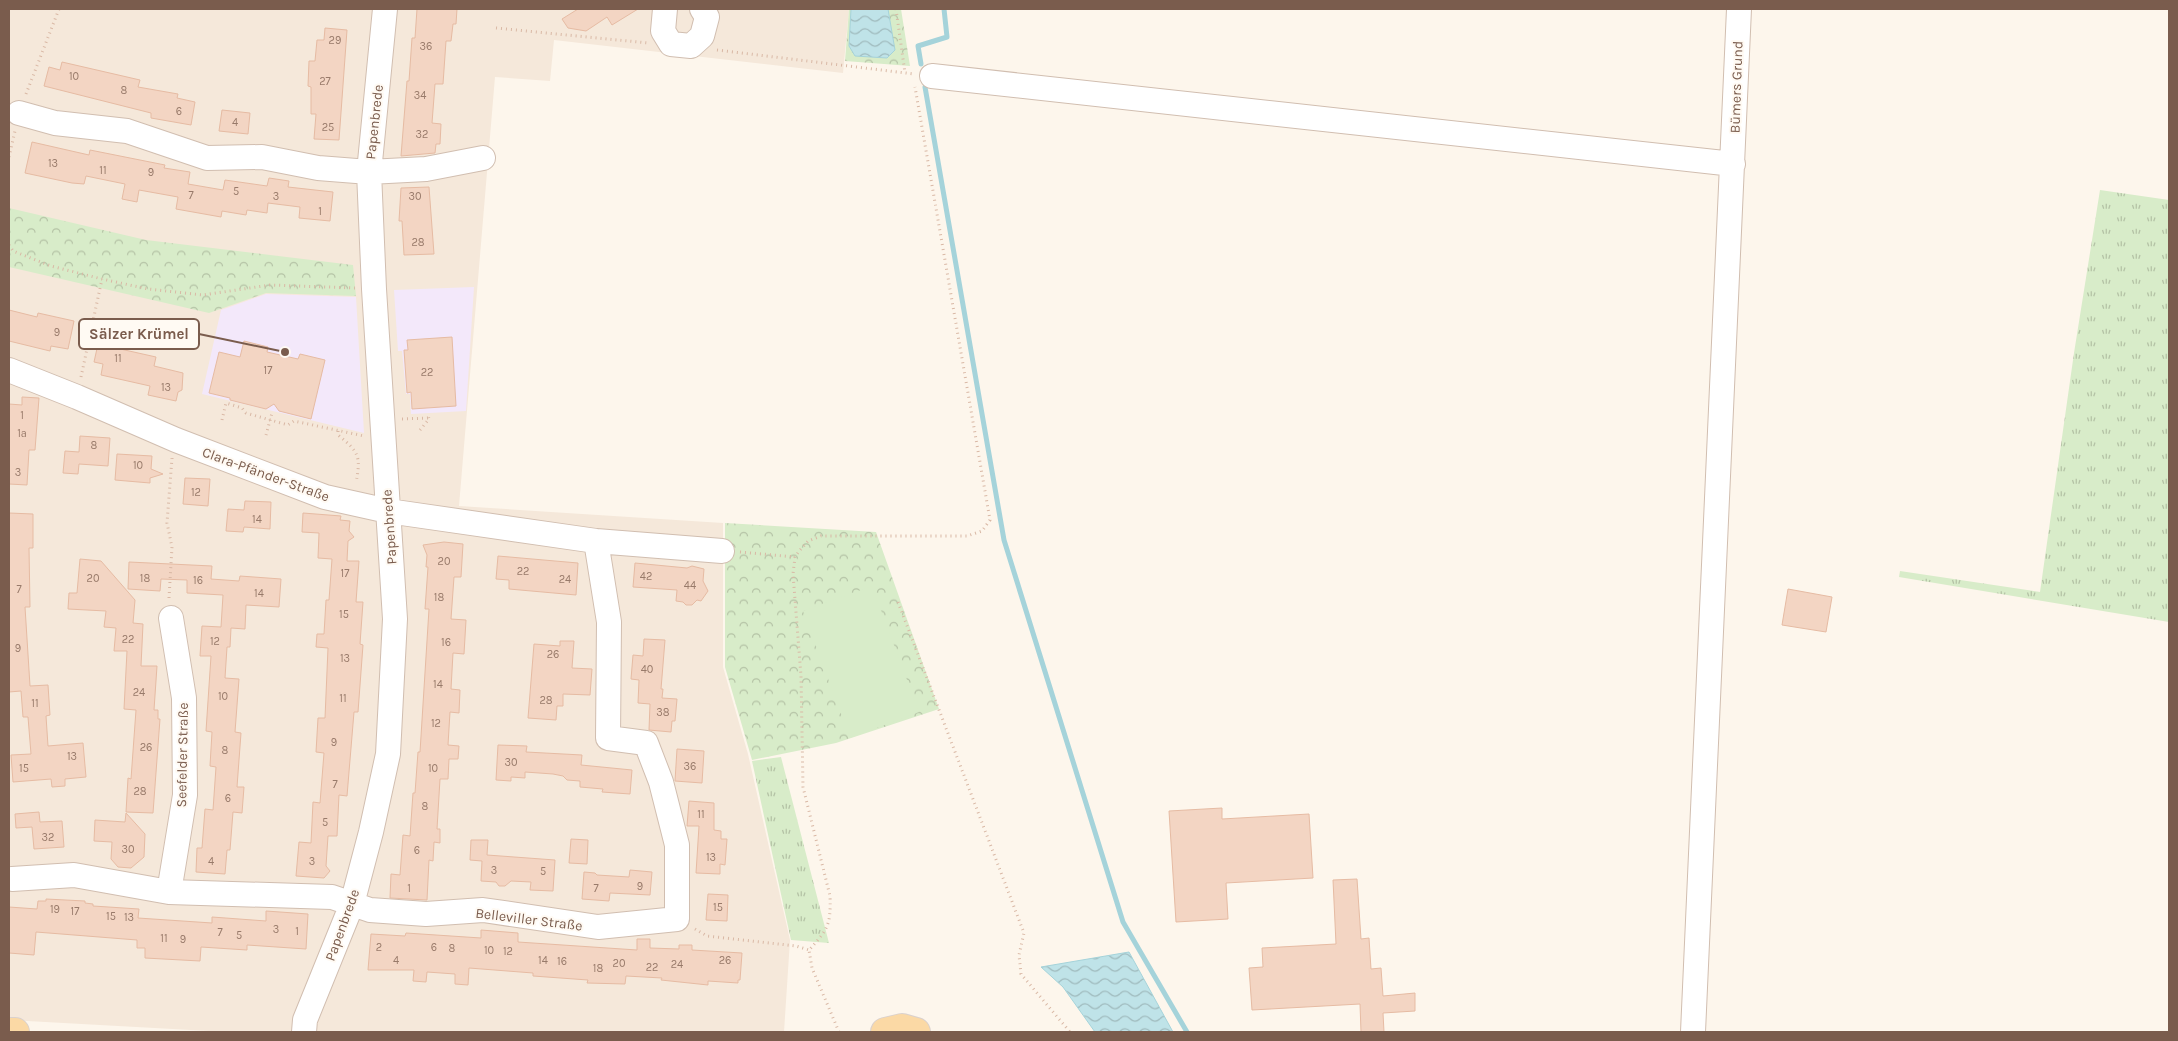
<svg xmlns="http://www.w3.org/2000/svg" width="2178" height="1041" viewBox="0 0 2178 1041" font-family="Karla,sans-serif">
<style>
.residential{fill:#f5e8da}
.education{fill:#f3e8fa}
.grass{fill:url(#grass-tufts)}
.park{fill:url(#park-crowns)}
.garden{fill:#d8ecc9}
.water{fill:url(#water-waves);stroke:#a5d3da}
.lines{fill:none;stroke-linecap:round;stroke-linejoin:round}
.stream{stroke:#a5d3da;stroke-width:5}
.building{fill:#f3d5c3;stroke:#e6bba3}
.minor-casing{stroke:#d1beb0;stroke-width:26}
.major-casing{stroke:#dad1cd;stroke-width:30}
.path{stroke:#d9b8a5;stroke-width:3;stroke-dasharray:1 4;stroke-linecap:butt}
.minor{stroke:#fff;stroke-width:24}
.major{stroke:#fbd9a5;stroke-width:28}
.labels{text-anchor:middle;stroke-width:4;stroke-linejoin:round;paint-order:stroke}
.number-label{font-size:11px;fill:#987a6a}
.street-label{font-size:14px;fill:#7a5c4d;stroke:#fffaf3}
.leader{fill:none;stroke:#7a5c4d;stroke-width:2}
.callout-dot{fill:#7a5c4d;stroke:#fffaf3;stroke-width:2}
.callout{fill:#fffaf3;stroke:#7a5c4d;stroke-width:2}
.callout-label{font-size:15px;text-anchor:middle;font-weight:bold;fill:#7a5c4d}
</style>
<defs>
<pattern id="grass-tufts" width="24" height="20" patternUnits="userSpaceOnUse" patternTransform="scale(1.25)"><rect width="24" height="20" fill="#d8ecc9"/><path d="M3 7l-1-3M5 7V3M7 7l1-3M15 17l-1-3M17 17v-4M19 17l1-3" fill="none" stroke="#b4c2a5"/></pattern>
<pattern id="park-crowns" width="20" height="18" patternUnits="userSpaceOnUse" patternTransform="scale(1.25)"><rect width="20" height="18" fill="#d8ecc9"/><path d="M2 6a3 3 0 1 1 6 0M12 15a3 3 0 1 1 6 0" fill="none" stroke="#b4c2a5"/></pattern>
<pattern id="water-waves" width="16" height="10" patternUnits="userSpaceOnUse" patternTransform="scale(1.25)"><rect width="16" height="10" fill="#bfe3e8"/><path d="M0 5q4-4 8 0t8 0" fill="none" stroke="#a0bbbe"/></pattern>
</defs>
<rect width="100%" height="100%" fill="#fdf6ec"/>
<path class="residential" d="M9,9h840l-6,64 -289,-33 -4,41 -55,-4 -36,429 264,17v144l25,87 42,186 -6,92h-557l-218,-12z"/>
<path class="education" d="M474,287l-8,124 -55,3 -1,-20h-4l-4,-43h-4l-4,-61z
M266,294l90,3 8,136 -162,-39 19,-84z"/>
<path class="grass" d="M2100,190l69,10v422l-270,-45 1,-6 140,21 34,-239z
M781,757l48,186 -38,-3 -39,-179z"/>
<path class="park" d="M849,9h52l9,57 -65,-5z
M9,208l137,32 207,25 3,31 -90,-3 -57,20 -200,-46z
M725,523l151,9 63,177 -103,34 -84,17 -27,-93z"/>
<path class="garden" d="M872,586l47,126 -69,26 -47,-127z"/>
<path class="water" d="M851,9h37l7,41 -8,8 -32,-2 -6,-10z
M1129,952l44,80h-78l-32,-45 -22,-20z"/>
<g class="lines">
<path class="stream" d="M921,64l-3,-18 29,-9 -3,-28
M925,87l79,453 119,382 64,110"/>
</g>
<path class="building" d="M417,9h40l-1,15h-3l-2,17h-5l-3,43h-8l-3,39 9,1 -1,20h-4l-1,9 -34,3 6,-75h2l3,-43h3z
M578,9h60l-26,16 -5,-8 -21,14 -18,-3 -6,-9z
M325,28l22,2 -8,110 -25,-1 2,-25h-5v-27l-3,-1 1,-25h6l2,-21h7z
M62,62l78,18 -2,7 40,7 -1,4 18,4 -4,23 -40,-7v-5l-107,-27 5,-19 11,3z
M222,110l28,3 -2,21 -29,-3z
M32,142l57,13 1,-5 75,15 -1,3 26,4 -2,12 35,6 2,-10 42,6 2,-8 20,3 -1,6 45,5 -3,29 -31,-3 1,-11 -32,-4 -1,10 -20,-3 -1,5 -24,-4 -1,6 -45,-8 2,-12 -39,-7 -2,12 -15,-3 3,-15 -39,-8 -2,8 -12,-1 -47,-10z
M429,187l5,67 -30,1 -2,-34h-3l2,-33z
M9,310l28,7 1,-4 36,8 -6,28 -17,-3 -1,5 -41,-10z
M452,337l4,69 -44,3 -1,-17 -4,1 -3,-43h4l-1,-10z
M244,341l24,6 -1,5 31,7 2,-5 25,6 -14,59 -32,-8 -5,-7 -8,5 -36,-9v-2l-21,-5 10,-41 21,5z
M98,344l58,13 -2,9 29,7 -1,17 -4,2 -2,9 -28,-6 2,-9 -49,-11 2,-11 -9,-2z
M22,397l17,1 -4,52h-6l-2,35 -18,-1v-80l13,1z
M80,436l30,2 -2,28 -29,-2 -1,10 -15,-1 2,-22 14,1z
M117,454l35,2 -1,13 12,5 -13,4v5l-35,-3z
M185,478l25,1 -2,27 -25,-2z
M245,501l26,1 -1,27 -26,-2 -1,5 -17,-1 2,-22 16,1z
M9,513l24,1v34h-4l1,59h-5l5,79 18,-1 2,30 -4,1 2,30 35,-3 3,34 -21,2v7l-13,1 -1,-8 -38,3 -2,-27 20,-1 -3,-37h-5l-2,-26 -12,1z
M303,513l38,3 -1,4 10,1 -1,10 5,6 -6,4 -1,20h12l-3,41h7l-3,42 3,1 -5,67h-4l-7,84 -8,-1 -2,41h-9l-2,30 4,5 -6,7 -28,-2 3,-34 12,1 2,-41 7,1 4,-50 -8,-1 2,-34h7l3,-70 -12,-1 1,-13h7l2,-34h3l3,-41 -14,-1 1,-25 -17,-1z
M444,542l19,2 -2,33h-7l-3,42 15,1 -2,34 -11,-1 -2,36 9,1 -1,23 -9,-1 -2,33 11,1 -1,13h-9l-1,20h-8l-3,50h3v14l-6,-1 -1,19 -4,-1 -2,40 -37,-2 1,-24 9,1 3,-40 7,1 3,-43h2l3,-41h2l9,-143h-4l3,-42h-2l1,-12 -4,-10z
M498,556l80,7 -2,32 -67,-6v-9l-13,-1z
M80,559l21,2 34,39 -2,23 10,1 -2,42h16l-3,44h4v9h2l-7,94 -27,-1 2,-34 3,1 5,-69 -12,-1 3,-58h-13l2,-23 -12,-1 2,-16 -38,-2 1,-16h8z
M129,562l83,4 -1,13 28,2 1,-5 41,3 -2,28 -33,-2 -1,24 -14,-1 -1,19h-3l-2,31 14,1 -4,53 6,1 -4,54h7l-2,26 -9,-1 -3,38h-3l-2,24 -29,-2 1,-24h5l3,-39 8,1 3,-43 -6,-1 2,-34 -6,-1 5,-75h-11l2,-30 19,1 2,-32 -36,-2v-13l-26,-1 -1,12 -32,-2z
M635,563l52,5 5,-2 12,3 -1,12 5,10 -7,10 -4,-1 -5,5h-6l-3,-3 -7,-1 1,-11 -44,-3z
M1788,589l44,8 -6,35 -44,-7z
M644,639l21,1 -4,49h2l-1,9 15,1 -2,22h-3l-1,11 -22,-2 1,-26 -12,-1 1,-23 -8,-1 2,-24 10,1z
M560,641h14l-2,27 20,1 -2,26 -27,-1v12h-6l-1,14 -28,-2 6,-74 26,2z
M498,745l29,1 -1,6 56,3 -1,10 51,5 -2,24 -28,-2 1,-3 -23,-2v-6l-13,-1 -4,-4 -10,-2 -28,-2v6l-14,-1v4l-15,-1z
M677,749l27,2 -2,32 -27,-2z
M689,801l25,2v27l7,1v8h6l-2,26 -5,-1v10l-24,-1 3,-47h-12z
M1222,808v11l87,-5 4,64 -87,5 2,36 -52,3 -7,-111z
M39,812l1,10 22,-1 2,26 -30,2 -2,-22 -16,1 -1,-14z
M126,813l19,21 -1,23 -13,11 -13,-1 -7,-8 1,-17 -18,-1 1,-21 30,2z
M571,839l17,1 -1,24 -18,-1z
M471,840h17l-1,15 68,5 -2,31 -23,-1 1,-8 -20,-1 -6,5h-6l-3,-4 -15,-1 1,-20 -12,-1z
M630,870l22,2 -2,23 -40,-2 -1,8 -27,-2 2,-27 11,1 2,2 32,2z
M1357,879l4,60 8,-1 2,31 10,-1 2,28 32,-3v18l-32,2 1,19h-23l-1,-28 -108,6 -3,-42 14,-1 -1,-19 74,-4 -3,-64z
M708,894l20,1 -1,26 -21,-1z
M46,899l39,2v2l8,1v2l46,3 -1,9 74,5v-6l54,4v-10l42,3 -2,35 -59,-4v5l-46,-3 -1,14 -55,-3v-10h-8v-8l-101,-8 -2,23 -25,-2v-46l28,2 1,-8h8z
M481,930l37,3v9l119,8v-11h13v9l29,1v-4h13v5l50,3 -2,27h-2v3l-30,-2v4l-47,-5 1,-2 -36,-2 -1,8 -38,-1 1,-3 -55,-4v-3l-64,-5 -1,17 -13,-1v-10l-28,-2 -1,10 -13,-1 1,-11h-46l3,-36 34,2 1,-3 75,5z"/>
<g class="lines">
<defs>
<path id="minor" d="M665,9l-2,22 8,13 20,2 11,-10 5,-19 -5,-8
M932,76l801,88
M19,113l36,10 72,8 80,27 55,-1 56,11 51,4 57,-3 57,-11
M9,370l68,27 99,43 149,57 63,14 208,30 126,10
M12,879l62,-4 95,17 163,5 38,13 56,4 57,-4 115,17 79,-8v-74l-16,-63 -15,-39 -38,-5 1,-116 -13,-81
M169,892l16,-97 -1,-97 -13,-80
M304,1032l1,-12 47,-116 19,-72 17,-78 7,-135 -21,-330 -5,-117 16,-163
M1693,1032l46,-1023"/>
<path id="major" d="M9,1032h6
M885,1032l17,-4 14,4"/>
</defs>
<use href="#minor" class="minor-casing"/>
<use href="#major" class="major-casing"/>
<path class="path" d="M896,9l9,64
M496,28l152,15
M717,50l197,24
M26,94l33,-85
M9,157l6,-26
M9,245l4,6 38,15 51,13 46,10 55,6 67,-10 85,3
M81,377l21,-98
M402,419l26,-1
M222,420l4,-17 16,5 4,5 42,12 6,-4 70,15
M420,430l9,-11 -1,-4
M338,431v4c21,17 23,21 18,48
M266,435l6,-22
M740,552l55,5
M169,598l3,-51 -5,-24 5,-65
M898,602l126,331 -5,22 2,19 49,58
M695,929l12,7 89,10 13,4
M839,1032l-27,-64 -3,-18c19,-21 22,-25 21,-54l-27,-109 -2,-111 -8,-102 2,-17 5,-7 8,-9 13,-5h146l15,-5 8,-11 -75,-433"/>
<use href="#minor" class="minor"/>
<use href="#major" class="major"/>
</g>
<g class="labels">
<g class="number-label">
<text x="335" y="44">29</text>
<text x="426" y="50">36</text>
<text x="74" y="80">10</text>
<text x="325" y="85">27</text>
<text x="124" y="94">8</text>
<text x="420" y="99">34</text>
<text x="179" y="115">6</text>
<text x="235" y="126">4</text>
<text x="328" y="131">25</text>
<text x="422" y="138">32</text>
<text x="53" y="167">13</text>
<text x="103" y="174">11</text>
<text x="151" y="176">9</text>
<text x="236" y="195">5</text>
<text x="191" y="199">7</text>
<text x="276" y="200">3</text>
<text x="415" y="200">30</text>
<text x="320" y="215">1</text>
<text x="418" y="246">28</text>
<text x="57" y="336">9</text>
<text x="118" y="362">11</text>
<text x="268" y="374">17</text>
<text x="427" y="376">22</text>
<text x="166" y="391">13</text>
<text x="22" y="419">1</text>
<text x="22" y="437">1a</text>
<text x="94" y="449">8</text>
<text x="138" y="469">10</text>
<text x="18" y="476">3</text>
<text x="196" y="496">12</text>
<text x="257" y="523">14</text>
<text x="444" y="565">20</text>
<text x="523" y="575">22</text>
<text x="345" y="577">17</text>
<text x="646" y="580">42</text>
<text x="93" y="582">20</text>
<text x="145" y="582">18</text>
<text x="565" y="583">24</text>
<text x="198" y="584">16</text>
<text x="690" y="589">44</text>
<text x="19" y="593">7</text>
<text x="259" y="597">14</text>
<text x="439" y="601">18</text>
<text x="344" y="618">15</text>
<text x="128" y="643">22</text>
<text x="215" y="645">12</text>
<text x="446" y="646">16</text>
<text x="18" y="652">9</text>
<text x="553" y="658">26</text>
<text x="345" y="662">13</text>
<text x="647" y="673">40</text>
<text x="438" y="688">14</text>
<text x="139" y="696">24</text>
<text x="223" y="700">10</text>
<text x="343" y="702">11</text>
<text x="546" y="704">28</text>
<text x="35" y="707">11</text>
<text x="663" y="716">38</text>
<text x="436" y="727">12</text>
<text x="334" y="746">9</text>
<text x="146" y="751">26</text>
<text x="225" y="754">8</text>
<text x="72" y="760">13</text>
<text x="511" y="766">30</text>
<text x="690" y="770">36</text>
<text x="24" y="772">15</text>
<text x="433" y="772">10</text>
<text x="335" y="788">7</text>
<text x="140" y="795">28</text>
<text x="228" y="802">6</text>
<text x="425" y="810">8</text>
<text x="701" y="818">11</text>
<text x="325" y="826">5</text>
<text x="48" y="841">32</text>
<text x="128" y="853">30</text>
<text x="417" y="854">6</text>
<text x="711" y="861">13</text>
<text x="211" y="865">4</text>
<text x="312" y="865">3</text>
<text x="494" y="874">3</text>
<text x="543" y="875">5</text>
<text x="640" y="890">9</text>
<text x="409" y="892">1</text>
<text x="596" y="892">7</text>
<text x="718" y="911">15</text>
<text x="55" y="913">19</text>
<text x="75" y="915">17</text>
<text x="111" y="920">15</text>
<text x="129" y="921">13</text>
<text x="276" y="933">3</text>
<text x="297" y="935">1</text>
<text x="220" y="936">7</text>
<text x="239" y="939">5</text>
<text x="164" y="942">11</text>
<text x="183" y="943">9</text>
<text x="379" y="951">2</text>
<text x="434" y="951">6</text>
<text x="452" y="952">8</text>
<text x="489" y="954">10</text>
<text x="508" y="955">12</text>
<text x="396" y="964">4</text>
<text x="543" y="964">14</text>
<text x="725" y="964">26</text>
<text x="562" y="965">16</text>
<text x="619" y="967">20</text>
<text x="677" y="968">24</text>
<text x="652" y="971">22</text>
<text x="598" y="972">18</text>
</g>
<g class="street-label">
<text transform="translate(1736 87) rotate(-88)" y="5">Bümers Grund</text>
<text transform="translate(374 122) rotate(-84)" y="5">Papenbrede</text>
<text transform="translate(266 474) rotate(20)" y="5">Clara-Pfänder-Straße</text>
<text transform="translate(389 527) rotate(-94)" y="5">Papenbrede</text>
<text transform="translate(182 755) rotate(-89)" y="5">Seefelder Straße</text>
<text transform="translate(529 919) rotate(7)" y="5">Belleviller Straße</text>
<text transform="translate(342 925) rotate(-70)" y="5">Papenbrede</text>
</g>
</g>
<path class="leader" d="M285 352L199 334"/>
<circle class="callout-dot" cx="285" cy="352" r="5"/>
<rect class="callout" x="79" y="319" width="120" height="30" rx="5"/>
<g class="callout-label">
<text x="139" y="339">Sälzer Krümel</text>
</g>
<rect width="2178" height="1041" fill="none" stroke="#7a5c4d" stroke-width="20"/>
</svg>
